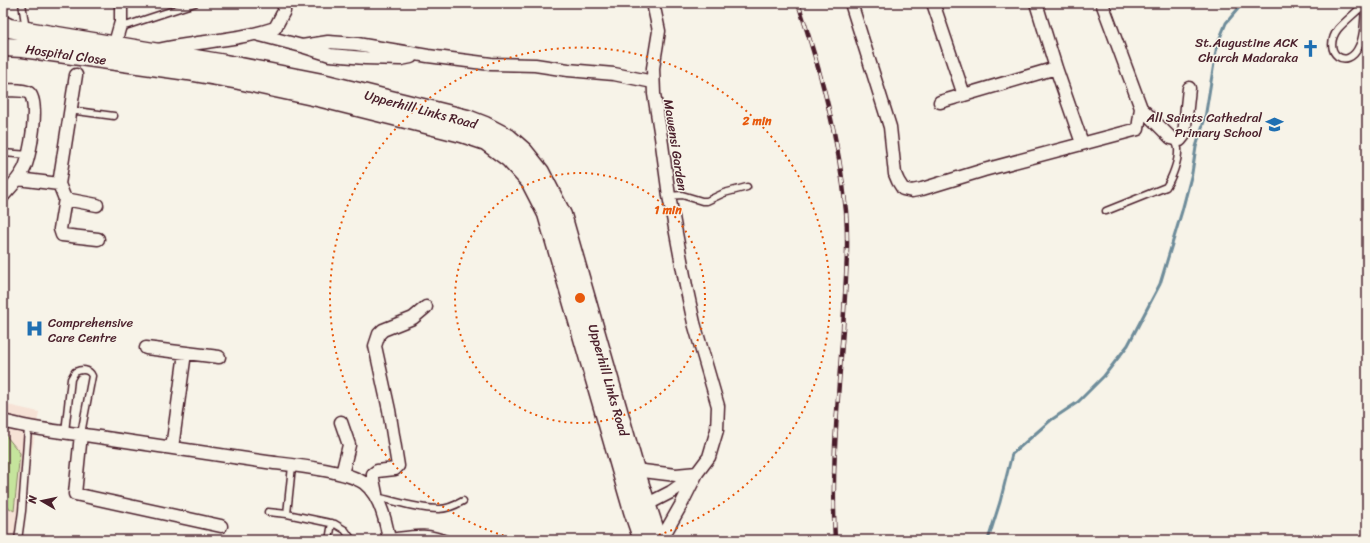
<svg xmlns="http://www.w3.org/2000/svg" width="1370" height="543" viewBox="0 0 1370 543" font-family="Sriracha,sans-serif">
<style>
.built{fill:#f6e2d6}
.green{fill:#c5e49c;stroke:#888264}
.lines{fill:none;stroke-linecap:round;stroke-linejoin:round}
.stream{stroke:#6e8c9a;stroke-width:3}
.lane-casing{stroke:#4a1f2b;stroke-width:9}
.street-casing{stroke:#4a1f2b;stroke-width:15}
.secondary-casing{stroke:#4a1f2b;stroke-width:21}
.lane{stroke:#f7f3e8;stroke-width:6}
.street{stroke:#f7f3e8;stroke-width:12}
.secondary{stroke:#f7f3e8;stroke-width:18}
.rail-casing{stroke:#4a1f2b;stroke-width:4.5}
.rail{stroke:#f7f3e8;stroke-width:3;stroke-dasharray:9;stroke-linecap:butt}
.ring{fill:none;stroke:#e8590c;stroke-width:2;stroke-dasharray:2 4}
.labels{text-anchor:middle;stroke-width:3;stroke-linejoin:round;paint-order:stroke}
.poi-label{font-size:13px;fill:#4a1f2b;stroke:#f7f3e8;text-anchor:end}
.street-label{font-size:13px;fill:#4a1f2b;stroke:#f7f3e8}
.centre{fill:#e8590c;stroke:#f7f3e8;stroke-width:2}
.ring-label{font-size:12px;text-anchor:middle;font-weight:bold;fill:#e8590c;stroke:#f7f3e8;stroke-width:3;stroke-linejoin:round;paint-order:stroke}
</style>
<rect width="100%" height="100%" fill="#f7f3e8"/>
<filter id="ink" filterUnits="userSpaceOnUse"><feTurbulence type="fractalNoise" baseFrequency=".025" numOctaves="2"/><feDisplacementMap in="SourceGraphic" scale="8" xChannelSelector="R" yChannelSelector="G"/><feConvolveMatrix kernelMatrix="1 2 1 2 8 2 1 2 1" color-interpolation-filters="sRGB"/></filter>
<g filter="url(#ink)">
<path class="built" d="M3,404l36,8 -23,128h-13z"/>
<path class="green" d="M3,432l17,21 -6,58 -11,-7z"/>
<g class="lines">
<path class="stream" d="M988,540l12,-38 12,-48 39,-34 27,-18 26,-26 24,-31 32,-61 22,-73 10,-38 4,-26 9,-29 12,-73 9,-22 17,-20"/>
<defs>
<path id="lane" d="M22,3l4,27
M1365,3c-1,14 0,31 -6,43 -11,26 -39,7 -21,-17 8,-9 19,-17 27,-26
M119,28l76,-25
M69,110l45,6
M3,153l26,2
M669,196l13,-1 20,6h5l17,-8 23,-6
M1106,211l60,-24c6,-9 13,-27 12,-38 0,-3 -2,-6 -3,-9
M65,432l6,-53 4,-7c7,-3 14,-3 17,4l-11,58
M377,497c20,5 42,12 62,12 9,0 17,-4 24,-8
M268,512l19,2 5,-48
M287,514l48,10 10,6 7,10
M389,537c24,-3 37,-7 60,3
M18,540l4,-29 6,-83
M329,540l3,-17"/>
<path id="street" d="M653,3l6,28 -6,37 1,26 7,43 8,59 17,90 8,37 24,83 -1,24 -8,27 -12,16 -16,32 -20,35
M851,3l39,124 5,47 3,7 5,8 9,2 10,-2 62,-19 154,-41 3,-21
M933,3l31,92
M1036,3l20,65 26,75
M1102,3l39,105 30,30 9,2 4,-5 5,-47
M256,34l46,12 26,-4 29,2 71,12 63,8 44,1 33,5 46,4 39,8
M305,47l25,8 35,3 36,1 10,-2
M158,50c39,-9 79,-9 117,-22l9,-17v-8
M115,52l2,-16 4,-14v-19
M940,102l116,-34
M18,179l41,5 6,15 32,6
M59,184l17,-109
M3,196c8,-9 16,-17 21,-27 6,-11 16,-68 5,-76 -6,-4 -17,-2 -24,-3
M65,199l-5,30 2,6 36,4
M146,348l73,9
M3,421c32,9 63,11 96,16 56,8 112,17 168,25 23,3 79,8 97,21 16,12 22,38 25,57
M341,422l8,23 -7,29
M81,434l-6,60 146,32
M172,448l13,-95
M629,471l6,-1 41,5 21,-2
M376,494l-3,-15v-5l4,-3 18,-2 3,-3 -9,-56 -14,-64 4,-12 4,-4 30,-12 13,-11
M640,508l31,-16 24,-17"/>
<path id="secondary" d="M3,25l6,3 216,36 97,19 145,36 18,7 23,12 16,14 16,20 22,43 73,255 23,70
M3,47l20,1 165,23 51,9 83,18 140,35 24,8 23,17 21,23 17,33 86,297 10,29"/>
</defs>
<use href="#lane" class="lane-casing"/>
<use href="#street" class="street-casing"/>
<use href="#secondary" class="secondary-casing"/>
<use href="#lane" class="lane"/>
<use href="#street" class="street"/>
<use href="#secondary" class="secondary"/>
<defs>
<path id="rail" d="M798,3c23,69 41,135 48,208 3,39 -1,79 -3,118 -5,70 -12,140 -8,211"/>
</defs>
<use href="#rail" class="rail-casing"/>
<use href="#rail" class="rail"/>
</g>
</g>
<g class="ring">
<circle cx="580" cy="298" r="125"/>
<path d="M515 539A250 250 0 1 1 645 539"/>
</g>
<defs>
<symbol id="church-bare" viewBox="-9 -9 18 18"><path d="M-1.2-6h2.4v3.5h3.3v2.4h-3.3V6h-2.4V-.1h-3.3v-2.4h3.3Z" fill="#1f6fb2" stroke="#f7f3e8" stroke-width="2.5" paint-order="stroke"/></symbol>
<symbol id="school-bare" viewBox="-9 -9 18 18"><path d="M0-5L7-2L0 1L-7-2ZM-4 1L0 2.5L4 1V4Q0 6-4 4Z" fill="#1f6fb2" stroke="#f7f3e8" stroke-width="2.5" paint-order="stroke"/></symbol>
<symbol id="hospital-bare" viewBox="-9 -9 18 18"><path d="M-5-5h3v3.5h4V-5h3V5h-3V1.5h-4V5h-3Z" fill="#1f6fb2" stroke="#f7f3e8" stroke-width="2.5" paint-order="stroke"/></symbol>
</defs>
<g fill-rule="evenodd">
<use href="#church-bare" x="1298" y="36" width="25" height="25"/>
<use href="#school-bare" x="1262" y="112" width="25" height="25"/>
<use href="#hospital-bare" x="22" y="316" width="25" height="25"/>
</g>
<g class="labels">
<g class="poi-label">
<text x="1298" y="47">St.Augustine ACK<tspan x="1298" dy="15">Church Madaraka</tspan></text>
<text x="1262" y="122">All Saints Cathedral<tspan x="1262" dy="15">Primary School</tspan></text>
<text x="48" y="327" text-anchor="start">Comprehensive<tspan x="48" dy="15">Care Centre</tspan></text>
</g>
<g class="street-label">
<text transform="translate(66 54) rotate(8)" y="5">Hospital Close</text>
<text transform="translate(421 109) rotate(15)" y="5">Upperhill Links Road</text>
<text transform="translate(676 145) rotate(81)" y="5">Mawensi Garden</text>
<text transform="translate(609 380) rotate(74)" y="5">Upperhill Links Road</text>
</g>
</g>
<circle cx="580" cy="298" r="6" class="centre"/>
<g class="ring-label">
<text x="757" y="125">2 min</text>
<text x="668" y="214">1 min</text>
</g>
<rect width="1370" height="543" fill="none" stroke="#f7f3e8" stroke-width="16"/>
<rect x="8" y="8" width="1354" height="527" fill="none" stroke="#4a1f2b" stroke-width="1.5" filter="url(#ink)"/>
<g transform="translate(42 501) rotate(279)" stroke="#f7f3e8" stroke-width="3" paint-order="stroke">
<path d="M0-3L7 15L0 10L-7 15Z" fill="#4a1f2b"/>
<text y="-6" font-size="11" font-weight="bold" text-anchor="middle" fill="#4a1f2b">N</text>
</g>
</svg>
